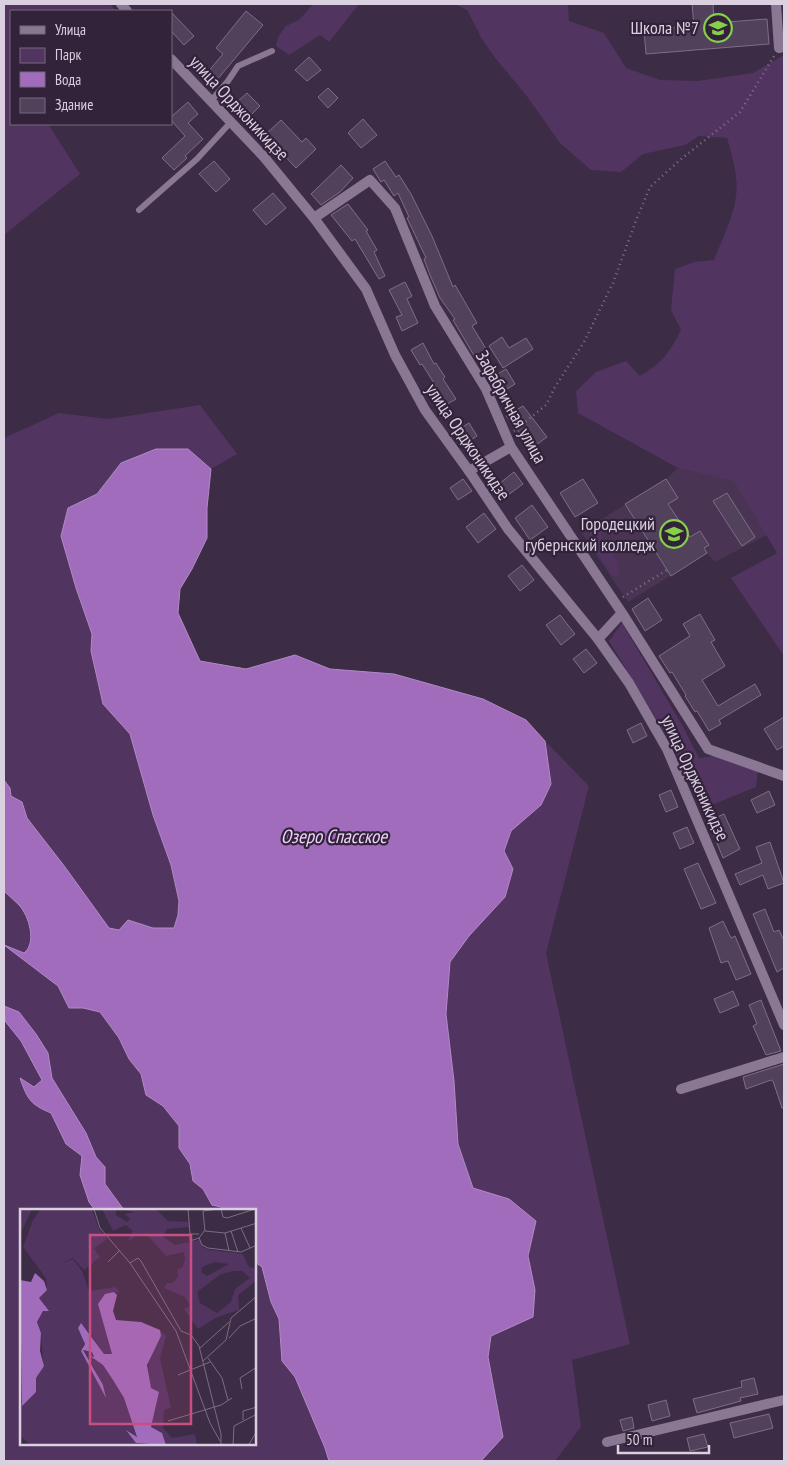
<svg xmlns="http://www.w3.org/2000/svg" width="788" height="1465" viewBox="0 0 788 1465" font-family="'PT Sans Narrow',sans-serif">
<style>
.built{fill:#493553}
.green{fill:#523461}
.water{fill:#a16cbb;stroke:#b28ac6}
.building{fill:#52415b;stroke:#7f6d89}
.lines{fill:none;stroke-linecap:round;stroke-linejoin:round}
.path{stroke:#807388;stroke-width:2.5;stroke-dasharray:1 4;stroke-linecap:butt}
.service{stroke:#897793;stroke-width:6}
.minor{stroke:#897793;stroke-width:10}
.tertiary{stroke:#897793;stroke-width:10}
.labels{text-anchor:middle;stroke-width:4.5;stroke-linejoin:round;paint-order:stroke}
.poi-label{font-size:18px;fill:#dad0e0;stroke:#32223a;text-anchor:end}
.street-label{font-size:18px;fill:#dad0e0;stroke:#32223a}
.water-label{font-size:19px;font-style:italic;fill:#eed3fd;stroke:#32223a}
.inset-road{fill:none;stroke:#7b6e83;stroke-width:1}
.view{fill:#c94f83;fill-opacity:0.15;stroke:#c94f83;stroke-width:2.5}
.inset-edge{fill:none;stroke:#dad0e0;stroke-width:2.5}
</style>
<rect width="100%" height="100%" fill="#3c2c45"/>
<path class="built" d="M678,468l56,12 33,55 -52,27 -8,-9 -79,49 -47,-70 85,-53z"/>
<path class="green" d="M4,4h106l6,7h-105v113h37l32,50 -76,61z
M313,4h46l-30,38 -9,-7 -31,20 -13,-9 2,-9 8,-11 13,-6z
M455,4h113l1,17 35,12 22,35 34,12 37,1 56,-8 31,-18v601l-53,-78 46,-25 -43,-72 -56,-13 -100,-55 -2,-22 20,-19 30,-11 14,15c22,-13 30,-24 41,-46l-10,-20 4,-41 19,-7 20,-2c8,-20 19,-42 22,-64 3,-17 -4,-41 -9,-58l-28,-2 -14,9 -42,9 -22,18 -30,-2 -31,-27 -34,-48 -30,-36 -14,-20 -15,-29z
M200,405l37,49 -26,15 -23,-20 -67,14 -24,31 -29,14 -7,28 15,52 16,46 -1,17 12,53 27,30 23,81 18,50 8,36 -1,14 -4,13h-21l-25,-8 -9,11 -10,-3 -44,-61 -38,-49 -5,-16 -11,-6 -1,-8 -6,-8v-342l55,-25 49,6z
M606,521l5,2 1,9h-11v7c11,6 20,25 17,37h-6l-22,-35 1,-11z
M622,623l60,102 17,33 14,-2 45,15 -2,16 -54,22 -25,-56 -68,-112z
M545,741l44,45 -43,167 84,391 -58,16 9,67 -26,34h-74l22,-24 -15,-80 3,-21 44,-46 -7,-34 8,-35 -27,-22 -36,-11 -15,-44 -4,-63 -8,-67 4,-52 63,-93 -9,-18 7,-20 30,-26 10,-21z
M4,891l17,15 11,28 -3,15 -5,4 -17,-7 51,40 11,22h14l17,4 19,26 10,21 12,15 5,21 17,11 16,20v22l11,16 3,17 10,8 9,16 9,2 3,3h-100l-19,-26v-17l-9,-10 -10,-24 -34,-55 -4,-25 -12,-19 -17,-22 -15,-6z
M4,1018l17,23 21,39 -8,7 -13,-8 16,28 14,6 15,31 17,12c-3,21 -1,36 12,54h-74v234h234v-182l7,5 9,35 8,17 3,42 13,16 30,71 4,13h-325z"/>
<path class="water" d="M156,449h32l23,20 -4,39v30l-15,31 -12,20 -2,24 22,48 46,8 49,-14 35,14 64,5 89,25 43,21 19,21 6,43 -10,21 -30,26 -7,20 9,18 -8,28 -36,39 -19,26 -4,52 8,67 4,63 15,44 36,11 27,22 -8,35 7,34 -2,27 -42,19 -3,21 15,80 -22,24h-152l-4,-13 -30,-71 -13,-16 -3,-42 -8,-17 -9,-35 -7,-5v-52h-31l-3,-3 -9,-2 -9,-16 -10,-8 -3,-17 -11,-16v-22l-16,-20 -17,-11 -5,-21 -12,-15 -10,-21 -19,-26 -17,-4h-14l-11,-22 -54,-41 20,8c13,-10 5,-37 -5,-48 -5,-5 -10,-9 -15,-14v-111l6,8 1,8 11,6 5,16 38,49 44,61 10,2 9,-10 25,8h21l4,-13 1,-14 -8,-36 -18,-50 -23,-81 -27,-30 -12,-53 1,-17 -16,-46 -15,-52 7,-28 29,-14 24,-31z
M4,1006l15,6 17,22 12,19 4,25 34,55 10,24 9,10v17l19,26h-29l-6,-8 -9,-27 2,-19 -16,-12 -15,-31c-20,-8 -24,-14 -31,-35l14,9 8,-7 -21,-39 -16,-20z"/>
<path class="building" d="M692,4h21l1,19 53,-4 2,25 -123,10 -2,-24 50,-4z
M246,11l17,14 -47,56 -9,-8 16,-19 -7,-6z
M171,12l23,24 -10,9 -13,-14z
M309,57l12,13 -14,11 -12,-11z
M328,88l10,10 -10,10 -10,-11z
M247,93l13,13 -10,10 -13,-14z
M188,102l10,12 -10,9 15,16 -18,17 2,2 -13,12 -12,-12 23,-22 -14,-16v-3z
M363,119l14,16 -16,13 -13,-15z
M281,120l21,22 4,-4 10,11 -20,19 -31,-33z
M214,161l16,18 -14,13 -17,-18z
M385,161l11,16 3,-2 12,19 21,42 21,51 2,-2 22,38 -5,3 16,26 -12,7 -23,-39 2,-1 -15,-21 -10,-23 -6,-16 2,-1 -19,-40 2,-1 -11,-24 -4,3 -10,-16 -3,2 -8,-13z
M341,165l12,13 -13,14 -19,13 -10,-11z
M273,193l13,15 -20,17 -13,-15z
M348,204l20,26 -2,1 11,19 -3,2 11,24 -6,3 -24,-40 -3,2 -21,-26z
M405,282l7,14 -5,3 11,24 -16,8 -6,-14 6,-2 -13,-25z
M502,337l7,11 17,-10 7,11 -30,19 -14,-22z
M423,343l11,21 2,-1 9,14 -2,2 13,20 -12,7 -8,-13 3,-2 -17,-27 -2,1 -9,-15z
M506,369l9,15 -16,10 -10,-15z
M523,406l24,31 -15,11 -26,-32z
M469,423l8,13 -12,8 -9,-13z
M514,472l9,12 -19,14 -9,-11z
M463,479l9,12 -14,9 -8,-12z
M583,479l15,24 -23,14 -15,-24z
M666,479l12,19 -10,6 22,33 10,-6 9,14 -5,3 3,5 -36,23 -46,-72z
M727,493l28,44 -13,9 -29,-45z
M532,505l16,22 -18,13 -15,-22z
M484,513l12,16 -18,14 -12,-16z
M522,565l12,15 -14,11 -12,-15z
M648,598l14,22 -17,11 -13,-22z
M700,614l15,26 -4,2 14,24 -23,14 16,26 37,-22 6,11 -42,25 2,4 -12,7 -12,-20 -2,1 -10,-16 1,-1 -14,-23 -2,1 -11,-17 31,-20 -7,-12z
M560,615l15,19 -14,11 -15,-20z
M586,649l11,14 -13,10 -11,-14z
M784,717v29l-7,4 -13,-21z
M641,723l6,13 -14,7 -6,-13z
M671,790l7,17 -12,5 -7,-17z
M769,791l6,14 -18,8 -6,-13z
M724,814l16,35 -17,9 -15,-37z
M687,827l7,16 -14,6 -7,-16z
M770,842l14,41 -16,6 -5,-14 -23,10 -5,-11 27,-11 -6,-16z
M698,863l18,40 -15,6 -17,-40z
M765,909l9,23 5,-2 5,11v27l-7,4 -24,-58z
M723,921l8,17 4,-2 16,38 -15,6 -8,-19 -7,2 -12,-35z
M733,991l6,14 -19,8 -6,-14z
M761,1000l20,51 -15,4 -13,-29 4,-2 -8,-19z
M784,1064v44h-2l-9,-27 -2,-1 -25,9 -3,-12z
M754,1378l4,16 -18,4 1,3 -44,12 -4,-14 49,-12 -1,-6z
M666,1400l4,16 -18,5 -4,-16z
M769,1414l4,14 -39,10 -4,-15z
M632,1417l2,11 -11,3 -3,-11z
M704,1434l4,13 -18,4 -3,-13z"/>
<g class="lines">
<path class="path" d="M514,431l32,-26 9,-18 29,-45 29,-59 24,-65 13,-31 30,-27 60,-48 34,-56
M623,597l44,-27"/>
<path class="service" d="M211,101l17,-20 10,-15 34,-15
M139,210l58,-51 33,-36"/>
<path class="minor" d="M776,4l3,44 5,-2
M314,218l56,-38 25,28 40,98 51,83 25,58 111,166 86,136 76,27
M469,471l42,-24
M598,639l24,-26
M681,1089l103,-32
M607,1442l177,-42"/>
<path class="tertiary" d="M121,4l6,7
M171,59l93,98 50,61 52,71 29,66 30,55 44,61 39,58 90,110 31,44 38,66 117,276"/>
</g>
<defs>
<symbol id="school-ring" viewBox="-11 -11 22 22"><circle r="9.5" fill="#32223a" stroke="#86cf4b" stroke-width="1.5"/><path d="M0-5L7-2L0 1L-7-2ZM-4 1L0 2.5L4 1V4Q0 6-4 4Z" fill="#86cf4b"/></symbol>
<symbol id="university-ring" viewBox="-11 -11 22 22"><circle r="9.5" fill="#32223a" stroke="#86cf4b" stroke-width="1.5"/><path d="M0-5L7-2L0 1L-7-2ZM-4 1L0 2.5L4 1V4Q0 6-4 4Z" fill="#86cf4b"/></symbol>
</defs>
<g fill-rule="evenodd">
<use href="#school-ring" x="702" y="12" width="32" height="32"/>
<use href="#university-ring" x="658" y="518" width="32" height="32"/>
</g>
<g class="labels">
<g class="poi-label">
<text x="699" y="34">Школа №7</text>
<text x="655" y="530">Городецкий<tspan x="655" dy="21">губернский колледж</tspan></text>
</g>
<g class="street-label">
<text transform="translate(239 108) rotate(47)" y="6">улица Орджоникидзе</text>
<text transform="translate(511 407) rotate(61)" y="6">Зафабричная улица</text>
<text transform="translate(468 442) rotate(56)" y="6">улица Орджоникидзе</text>
<text transform="translate(695 778) rotate(65)" y="6">улица Орджоникидзе</text>
</g>
<g class="water-label">
<text x="334" y="843">Озеро Спасское</text>
</g>
</g>
<g transform="translate(20 1209)">
<rect width="236" height="236" fill="#3c2c45"/>
<path d="M0,0h12l-12,26zM21,0h51l7,20 8,10 -13,9 6,9 -16,13 -11,-12 -15,7 15,-6 9,12 7,20 27,-4 4,6 -6,-1 -12,24 10,38h-8l-15,-22 -11,-5 7,14 -4,10 23,43 -8,-23 -13,-21 9,2 1,6 10,7 10,15 11,18 13,39 -10,-7 11,15h-107l-11,-9v-31l16,-17v-10l7,-15 -2,-30 -4,-11 6,-11 4,-1 -8,-12 8,-11 -1,-9 -23,-31 10,-27zM82,0h14v6l11,7 3,-3 -5,-5 9,-2 -15,-3h37l12,12 21,1v5l-22,2 -4,8 12,8 24,-5 5,8 7,2 32,4 5,12 8,3v12l-18,14 1,15 -22,7 -19,12 -14,-20 6,-3 -5,-9 -21,-9 3,-5h6l5,-6 -1,-8 5,-1 3,-8 -1,-8 -18,4 -19,-21h-10l-10,7 6,-11 -7,-6 -13,6zM194,53l15,2 -22,12 -6,-4 1,-5zM214,62h8l8,7 -15,11 -4,13 -14,11 -17,-10 -3,-11 24,-18zM140,121l6,6 -6,22 11,50 -7,2 -1,18 9,10 23,-4 2,11h-31l-15,-18 8,-35 -8,-4 -2,-6 -1,-23 13,-23z" fill="#523461" fill-rule="evenodd"/>
<path d="M15,64l9,8 3,9 -8,8 10,13h-6l-6,11 4,11 -1,18 4,15 -8,12v14l-14,14 -2,-126 11,2zM94,83l3,3 -4,16 3,9 25,2 19,8 1,6 -14,29 4,23 8,4 -8,35 11,6 4,12 -30,-2 -10,-13 11,7 -13,-39 -11,-18 -10,-15 -13,-9 4,1 -2,-5 -9,-2 20,35 3,13 -25,-47 4,-7 -7,-16 3,-5 23,31h8l-14,-50 7,-10z" fill="#a16cbb"/>
<path class="inset-road" d="M74,0l6,19 30,35 46,68 34,92 10,18M168,0l2,25h9M199,0l-16,2 2,20 20,2 32,-10M201,0l2,8 4,1 28,-9M221,19l9,20M185,21l-6,8 3,7 6,3 33,4 16,-7M211,22l7,21M205,24l4,18M170,25v7l9,-3M88,53l12,-12M110,54l8,-5 3,3 40,70 10,4 8,11 22,88v12M209,129l11,-12 17,-8M180,139l29,-26M188,149l14,20 6,22M183,152l23,-21 5,-22 26,-22M158,166l32,-13M222,180l-2,-11 17,-11M223,211v-9l14,-4M148,212l53,-16 11,-7M213,237l1,-20 23,-12M228,237l9,-15"/>
<path class="view" d="M70,26h101v189h-101z"/>
<rect width="236" height="236" class="inset-edge"/>
</g>
<rect width="788" height="1465" fill="none" stroke="#dad0e0" stroke-width="10"/>
<rect x="10" y="10" width="162" height="115" fill="#32223a" stroke="#75687c"/>
<rect x="20" y="26" width="25" height="8" fill="#897793" stroke="#75687c"/>
<text x="55" y="35" font-size="15" fill="#dad0e0">Улица</text>
<rect x="20" y="48" width="25" height="15" fill="#523461" stroke="#75687c"/>
<text x="55" y="60" font-size="15" fill="#dad0e0">Парк</text>
<rect x="20" y="72" width="25" height="15" fill="#a16cbb" stroke="#75687c"/>
<text x="55" y="85" font-size="15" fill="#dad0e0">Вода</text>
<rect x="20" y="98" width="25" height="15" fill="#52415b" stroke="#75687c"/>
<text x="55" y="110" font-size="15" fill="#dad0e0">Здание</text>
<path d="M618 1445v8h91v-8" fill="none" stroke="#dad0e0" stroke-width="2.5"/>
<text x="626" y="1445" font-size="15" fill="#dad0e0" stroke="#32223a" stroke-width="4" paint-order="stroke">50 m</text>
</svg>
